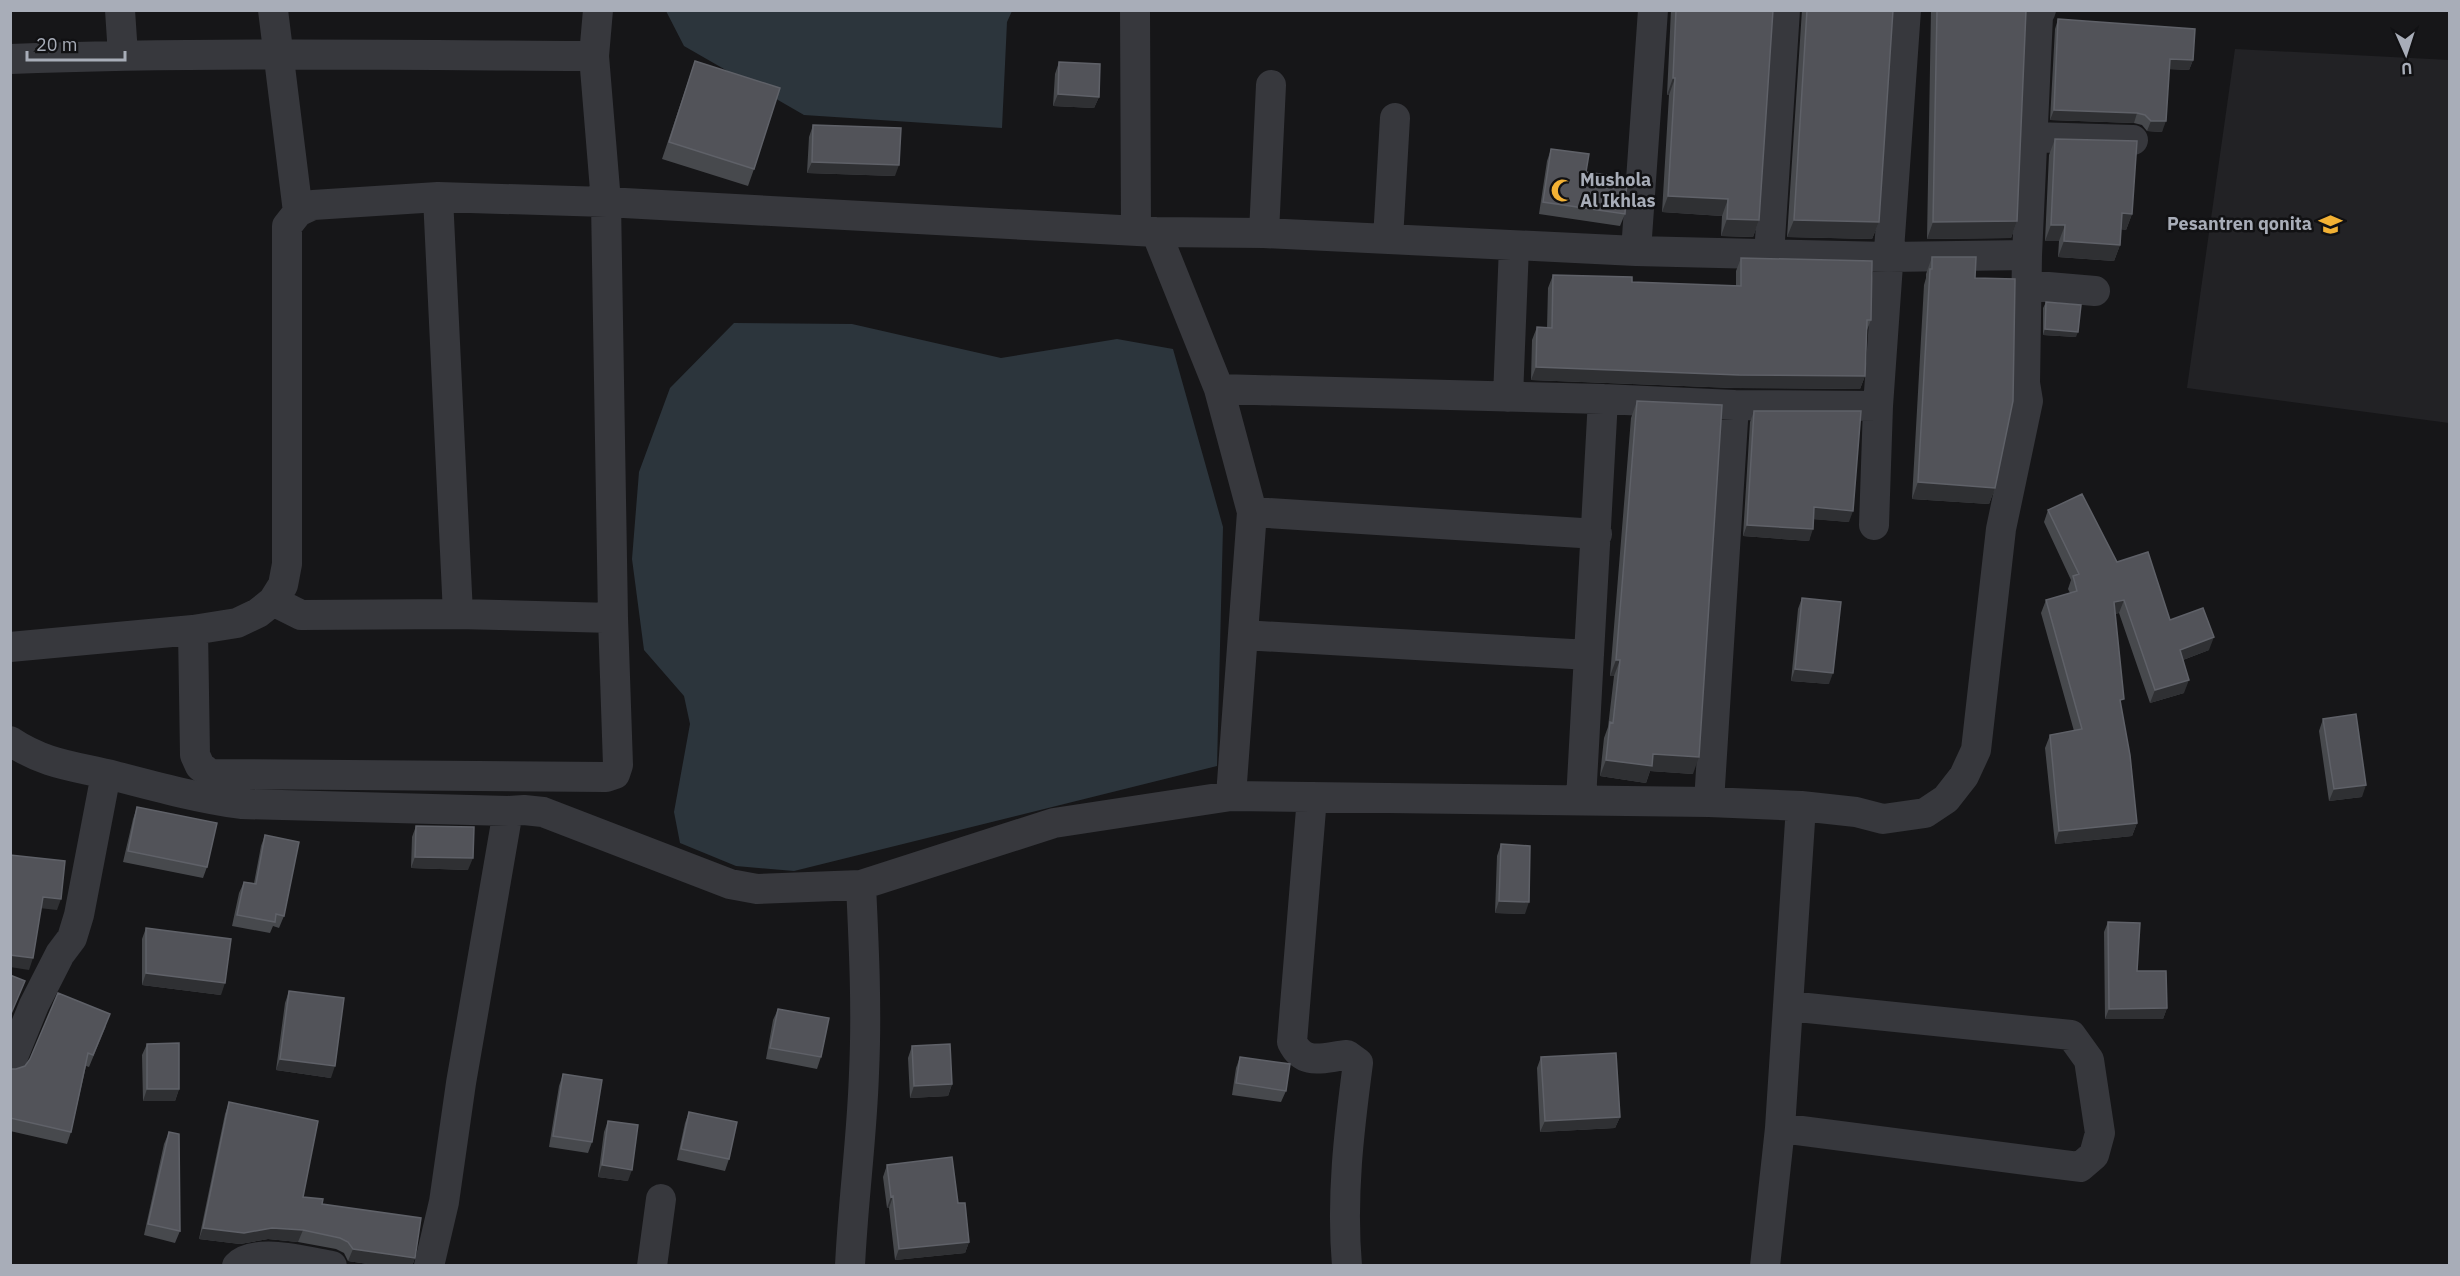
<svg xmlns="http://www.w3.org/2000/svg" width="2460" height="1276" viewBox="0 0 2460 1276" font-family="'IBM Plex Sans',sans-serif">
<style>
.built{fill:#222225}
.water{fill:#2c353c}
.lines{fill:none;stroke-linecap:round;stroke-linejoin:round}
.minor{stroke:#37383d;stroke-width:30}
.wall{fill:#47494d}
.shaded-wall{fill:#2f3033}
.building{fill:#525359;stroke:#5f6168;stroke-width:1.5}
.labels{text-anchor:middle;stroke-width:5;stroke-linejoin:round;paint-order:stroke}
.poi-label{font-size:18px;font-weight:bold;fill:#a8adb8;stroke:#111113;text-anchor:start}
</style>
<rect width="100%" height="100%" fill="#161618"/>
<path class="built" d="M2235,49l214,11v363l-262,-35z"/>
<path class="water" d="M666,11h346l-5,11 -5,106 -198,-13 -120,-69z
M734,323l118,1 149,34 116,-19 56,10 50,178 -6,239 -423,105 -58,-5 -56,-23 -6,-31 16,-88 -6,-28 -40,-46 -12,-91 7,-87 31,-84z"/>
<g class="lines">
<path class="minor" d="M120,10l3,45
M273,10l25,202
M1135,10l1,221
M10,59c195,-7 390,-4 584,-3
M2033,137l100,3
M438,197l20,417
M1156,232l63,157 33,123 -21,284
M1264,233l7,-148
M1388,239l7,-121
M1636,251l17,-241
M1769,255l16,-245
M2027,285l68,6
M1219,389l384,10 131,6 144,1
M1508,397l6,-151
M1252,512l345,22
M1874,525l4,-119 28,-396
M273,601l28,14 157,-1 155,4
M193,630l2,125 5,11 10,8 396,3 9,-3 3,-9 -5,-147 -7,-416 -12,-146 4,-46
M1243,635l346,20
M10,647l183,-17 44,-7 21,-10 15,-12 10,-16 4,-21v-338l11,-14 15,-7 125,-8 168,5 550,30 108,1 372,18 252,6 139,-2
M10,741c36,24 65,25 105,35 42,11 83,22 126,28l267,7 16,-1 19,2 187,72 27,5 104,-4 193,-62 177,-27 478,6 92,4 55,6 27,7 42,-6 21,-14 18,-23 12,-26 25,-221 27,-128 -3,-18 2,-128 11,-239 3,-6
M1312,797l-20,245c12,25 32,15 55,13l11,8c-9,68 -17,134 -11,203
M1581,800l22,-401
M1709,802l25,-397
M10,1064l24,-59 26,-51 12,-16 7,-23 27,-141
M1780,1128l300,39 14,-12 6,-22 -11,-73 -18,-25 -283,-29
M237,1266c18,-19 71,-4 95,0
M429,1266l15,-64 17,-119 47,-272
M652,1266l9,-67
M850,1266c3,-65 12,-129 14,-193 3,-63 0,-125 -3,-188
M1765,1266l15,-138 21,-322"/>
</g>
<path class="wall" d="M1671,10h102l-14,210 -6,17 -32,-1 1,-20 -60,-4 7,-117h-2z
M1802,10h91l-14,212 -7,17 -85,-2z
M1931,10h95l-9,211 -6,17 -84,1z
M2058,19l135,41 -4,10 -20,-1 -7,63 -15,-1 -5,-6 -8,-2 -84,-3 5,-91z
M695,61l59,108 -6,17 -86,-27z
M1059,62l40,35 -5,11 -41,-2 2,-32z
M813,125l82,51 -88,-3 2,-36z
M2055,139l77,75 -6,16 -5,-1 -1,16 -6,16 -56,-4 1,-16h-14l4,-86z
M1551,149l35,23 39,42 -5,12 -81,-12 8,-53z
M1932,257l43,21 20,210 -6,16 -77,-5 12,-214 2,-7v-4z
M1741,258l130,62 -4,10 -2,46 -5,13 -126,-1 -203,-8 1,-40 5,-13 10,1 1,-40 5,-13 79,7 104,4v-15z
M2046,302l30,35 -33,-2v-27z
M1637,401l56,373 -43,-3 -4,12 -46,-7 4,-38 4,-11 6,-51h-4l21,-258z
M1754,411l95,111 -35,-3 -5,22 -66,-5 7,-114z
M2048,510l69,52 53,58 39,30 -26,10 1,33 -34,10 -31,-90 -4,1 6,93 16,116 -5,13 -77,8 -10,-96 5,-13 24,-4 -33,-118 5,-13 24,-7 -2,-4 3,-9 -27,-58z
M1802,598l27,86 -38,-3 7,-72z
M2323,719l39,78 -33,4 -10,-70z
M137,807l70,60 -4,11 -80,-16 10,-43z
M416,826l52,44 -57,-2 1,-31z
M265,835l19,81 -5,12 -6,-2 -3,7 -38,-7 7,-33 5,-11 10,1 7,-37z
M1501,844l24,70 -30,-1 2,-57z
M2108,922l29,49 30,37 -4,11h-58l-1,-87z
M146,928l75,67 -79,-10v-46z
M289,991l42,87 -55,-8 9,-67z
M778,1009l43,48 -4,12 -51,-10 7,-39z
M106,1026l-17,41 -3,-1 -15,66 -4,12 -57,-13v-62h6l9,-3z
M147,1044l32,45 -4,12h-32l-1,-46z
M912,1046l40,38 -4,12 -38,2 -2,-40z
M1240,1057l46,34 -5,11 -49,-7 4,-27z
M1541,1057l79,60 -5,11 -75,4 -3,-64z
M563,1074l29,68 -4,11 -39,-6 10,-61z
M229,1102l74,95 19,7 93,54 -3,8h-31l-33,-5 -4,-8 -8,-4 -38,-7 -30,-3 -28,5 -41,-5 26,-125z
M689,1112l40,47 -4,12 -48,-11 8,-37z
M608,1121l20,60 -30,-4 6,-45z
M169,1132l11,99 -5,12 -31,-8 20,-91z
M887,1165l71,38 11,39 -4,11 -70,7 -6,-52h-2l-4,-31z"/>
<path class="shaded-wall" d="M2170,59l23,1 -4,10 -23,-1z
M1673,78h2l-6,17h-2z
M1058,94l41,3 -5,11 -41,-2z
M2054,110l83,3 -3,10 -84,-3z
M2151,121h15l-4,11 -15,-1z
M812,162l87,3 -4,11 -88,-3z
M1668,196l60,3 -6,17 -60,-4z
M2122,213l10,1 -6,16 -9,-1z
M1727,219l32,1 -6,17 -32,-1z
M1794,220l85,2 -7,17 -85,-2z
M2017,221l-6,17 -84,1 6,-17z
M2051,225h14l-6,16h-14z
M2064,241l56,4 -6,16 -56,-4z
M2045,329l33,3 -2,5 -33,-2z
M1536,367l329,9 -5,13 -126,-1 -203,-8z
M1918,482l77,6 -6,16 -77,-5z
M1814,507l39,4 -4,11 -39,-3z
M1747,525l66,4 -4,12 -66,-5z
M2124,600l-5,13 -9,2 4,-13z
M2214,637l-5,13 -34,13 5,-13z
M1616,660h4l-6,16h-4z
M1795,669l38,4 -4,11 -38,-3z
M2189,680l-5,13 -34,10 5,-13z
M1653,754l46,3 -6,17 -43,-3 -4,12 -46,-7 6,-16z
M2366,785l-4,12 -33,4 5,-12z
M2137,823l-5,13 -77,8 4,-13z
M415,857l58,1 -5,12 -57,-2z
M43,897l18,2 -4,11 -18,-2z
M1499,901l30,1 -4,12 -30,-1z
M10,955l23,3 -4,12 -19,-3z
M146,973l79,10 -4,12 -79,-10z
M2167,1008l-4,11h-58l4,-10z
M280,1059l55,7 -4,12 -55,-8z
M952,1084l-4,12 -38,2 4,-12z
M147,1089h32l-4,12h-32z
M1620,1117l-5,11 -75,4 5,-11z
M602,1165l30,5 -4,11 -30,-4z
M893,1196l-4,12h-2l4,-11z
M203,1228h69l31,2 -5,12 -30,-3 -28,5 -41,-5z
M969,1242l-4,11 -70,7 4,-11z
M353,1249l62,9 -3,8h-31l-33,-5z"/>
<path class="building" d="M1676,10h97l-14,210 -32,-1 1,-20 -60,-3 7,-118h-2z
M1807,10h86l-14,212 -85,-2z
M1937,10h89l-9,211 -84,1z
M2058,19l137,10 -2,31 -23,-1 -4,62h-15l-6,-6 -8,-2 -83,-3z
M695,61l85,27 -26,81 -85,-27z
M1059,62l41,2 -1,33 -41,-3z
M813,125l88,3 -2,37 -87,-3z
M2055,139l82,2 -5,73 -10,-1 -2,32 -56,-4 1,-16h-14z
M1551,149l38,5 -3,18 41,6 -2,36 -82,-12z
M1932,257h44l-1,21 40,1 -2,122 -18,87 -77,-6 12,-213h2z
M1741,258l131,3 -1,59h-4l-2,56 -126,-1 -203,-8 1,-40 15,1 1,-53 79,2v5l109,4z
M2046,302l35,3 -3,27 -33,-3z
M1637,401l85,4 -23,352 -46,-3 -1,12 -46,-6 4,-38 3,1 7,-63h-4z
M1754,411h107l-8,100 -39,-4 -1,22 -66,-4z
M2082,494l35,68 31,-10 22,68 33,-12 11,29 -34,13 9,30 -34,10 -31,-90 -10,2 10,97 -4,1 10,55 7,68 -78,8 -9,-96 32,-6 -36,-129 31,-9 -4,-15 6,-2 -31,-64z
M1802,598l39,4 -8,71 -38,-4z
M2356,714l10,71 -32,4 -11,-70z
M137,807l80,16 -10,44 -79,-16z
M416,826l58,1 -1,31 -58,-1z
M265,835l34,7 -15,74 -8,-2 -1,8 -38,-7 7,-33 12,2z
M1501,844l29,2 -1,56 -30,-1z
M10,855l55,6 -4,38 -18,-2 -10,61 -23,-3z
M2108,922l32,1 -3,48h29l1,37 -58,1z
M146,928l85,11 -6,44 -79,-10z
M10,975l15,6 -15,35z
M289,991l55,7 -9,68 -55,-7z
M58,993l52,21 -17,41 -5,-2 -17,79 -61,-14v-49h6l9,-3 5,-7z
M778,1009l51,9 -8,39 -51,-9z
M179,1043v46h-32v-45z
M950,1044l2,40 -38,2 -2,-40z
M1616,1053l4,64 -75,4 -4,-64z
M1240,1057l50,7 -4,27 -50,-8z
M563,1074l39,6 -10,62 -39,-6z
M229,1102l89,19 -15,76 20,2 -1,5 99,14 -6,40 -62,-9 -5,-7 -8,-4 -37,-8 -31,-2 -28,5 -41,-5z
M689,1112l48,10 -8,37 -48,-10z
M608,1121l30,4 -6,45 -30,-5z
M169,1132l10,2 1,97 -32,-7z
M952,1157l6,46h7l4,39 -70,7 -6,-53 -2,1 -4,-32z"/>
<defs>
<symbol id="mosque-bare" viewBox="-9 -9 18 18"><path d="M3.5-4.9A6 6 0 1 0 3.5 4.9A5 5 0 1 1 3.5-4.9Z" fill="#f2b134" stroke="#111113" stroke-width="2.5" paint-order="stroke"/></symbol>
<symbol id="school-bare" viewBox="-9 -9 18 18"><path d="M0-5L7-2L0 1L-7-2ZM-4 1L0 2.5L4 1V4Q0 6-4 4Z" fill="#f2b134" stroke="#111113" stroke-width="2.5" paint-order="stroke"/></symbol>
</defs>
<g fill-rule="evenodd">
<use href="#mosque-bare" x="1546" y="174" width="33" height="33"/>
<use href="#school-bare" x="2314" y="208" width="33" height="33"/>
</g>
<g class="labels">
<g class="poi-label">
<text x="1580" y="186">Mushola<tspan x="1580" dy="21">Al Ikhlas</tspan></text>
<text x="2312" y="230" text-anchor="end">Pesantren qonita</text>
</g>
</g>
<rect width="2460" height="1276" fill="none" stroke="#a8adb8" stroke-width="24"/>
<g transform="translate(2406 54) rotate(177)" stroke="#111113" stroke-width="4.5" paint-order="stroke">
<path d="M0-4.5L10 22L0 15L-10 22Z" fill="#a8adb8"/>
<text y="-9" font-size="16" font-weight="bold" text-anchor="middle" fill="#a8adb8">U</text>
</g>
<path d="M27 51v9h98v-9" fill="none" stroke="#a8adb8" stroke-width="3"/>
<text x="36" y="51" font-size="18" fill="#a8adb8" stroke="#111113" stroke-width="4.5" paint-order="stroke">20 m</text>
</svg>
